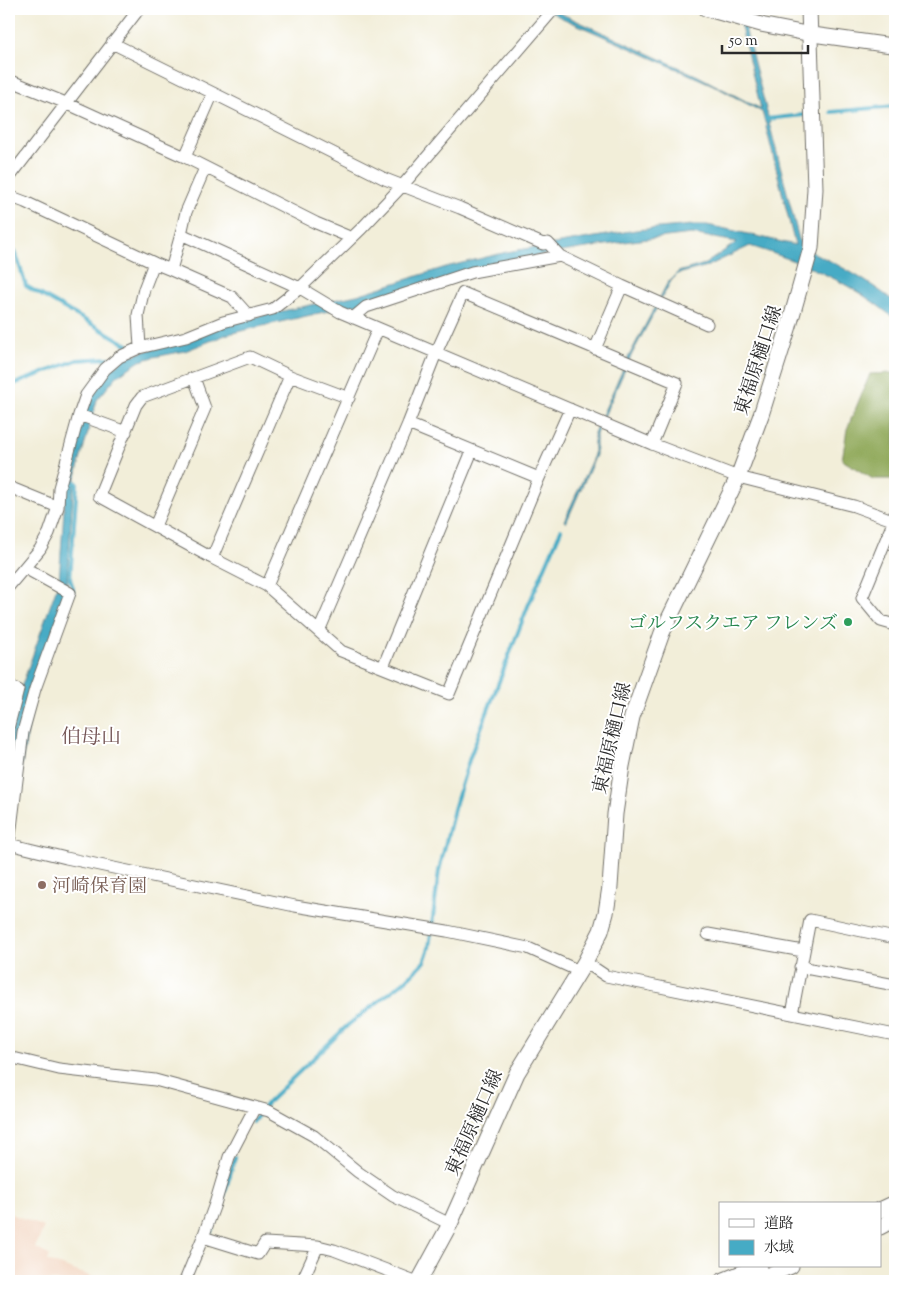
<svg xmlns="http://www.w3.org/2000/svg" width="904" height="1290" viewBox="0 0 904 1290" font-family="'Sorts Mill Goudy','Noto Serif JP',serif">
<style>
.built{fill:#f2d4be}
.forest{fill:#90a95a;stroke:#5e6a42}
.water{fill:#46abc5;stroke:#386b78}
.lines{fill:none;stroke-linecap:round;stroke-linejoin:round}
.stream{stroke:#46abc5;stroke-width:4}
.minor-casing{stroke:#716f68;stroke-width:13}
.tertiary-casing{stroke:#716f68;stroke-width:16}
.secondary-casing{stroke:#716f68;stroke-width:17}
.minor{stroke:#fff;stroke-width:11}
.tertiary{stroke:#fff;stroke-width:14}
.secondary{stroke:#fff;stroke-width:15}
.leisure-dot{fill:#2e9e5b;stroke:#fff;stroke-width:2}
.education-dot{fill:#8d6e63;stroke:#fff;stroke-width:2}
.labels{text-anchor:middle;stroke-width:4;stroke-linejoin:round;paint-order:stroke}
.street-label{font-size:19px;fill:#2b2b2b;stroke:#fff}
.leisure-label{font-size:19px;fill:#27864d;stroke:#fff;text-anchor:end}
.education-label{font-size:19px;fill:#785e54;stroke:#fff;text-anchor:start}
.neighbourhood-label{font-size:20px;fill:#735454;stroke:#fff}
</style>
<rect width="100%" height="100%" fill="#fff"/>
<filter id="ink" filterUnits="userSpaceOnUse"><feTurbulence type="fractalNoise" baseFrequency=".02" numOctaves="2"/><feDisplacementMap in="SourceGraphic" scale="10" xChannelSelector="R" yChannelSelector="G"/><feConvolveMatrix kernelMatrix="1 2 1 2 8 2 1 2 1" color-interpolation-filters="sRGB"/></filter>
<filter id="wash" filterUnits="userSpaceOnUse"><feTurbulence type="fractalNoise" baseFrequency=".0096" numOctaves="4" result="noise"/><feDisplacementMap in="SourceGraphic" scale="20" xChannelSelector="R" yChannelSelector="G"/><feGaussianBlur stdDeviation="1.12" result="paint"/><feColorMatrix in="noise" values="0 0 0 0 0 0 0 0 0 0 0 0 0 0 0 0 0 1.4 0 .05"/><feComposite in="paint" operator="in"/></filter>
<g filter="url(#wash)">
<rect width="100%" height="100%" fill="#f2eed9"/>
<path class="built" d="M9,1213l35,14 -9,21 14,7 -2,6 52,18v2h-90z"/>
<path class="forest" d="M895,373v106h-22l-31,-19 5,-31 23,-55z"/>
<path class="water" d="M546,9h5l147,67 63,33 -20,-82 -2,-18h4l2,19 25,96 -2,1 2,1 31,121c33,15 65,32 94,55v17c-10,-8 -20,-16 -31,-23 -35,-23 -75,-38 -114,-50l-42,20 -30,8 -7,7 -39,73 -36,80v21l-30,68 -2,-2 30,-66v-22l35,-77 39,-74 10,-10 27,-8 32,-22 -45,-8 -61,7 -95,15 -164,45 -144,33 -43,17 -31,6 -14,4 -23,15 -20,24 -19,68 -5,24 -7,104 -26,68 -31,170v-75l3,-31 9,-40 38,-107 7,-100 19,-75 24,-35 18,-14 83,-27 49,-14 98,-21 89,-28 61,-15 129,-22 57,-5h14l24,5 64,15 -26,-106 -3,-12 1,-2h-1l-4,-13 -49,-27 -153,-68z"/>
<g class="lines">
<path class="stream" d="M831,112l64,-6
M766,119l38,-4
M15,251l11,35 107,62
M9,386l68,-26 31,-2
M71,481l6,2 -7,96 3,9 -1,6
M253,1122l15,-20 80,-77 57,-44 19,-19 5,-14 10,-77 15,-62 16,-52 58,-151 33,-76
M223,1199l12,-42
M211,1231l9,-24"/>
</g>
</g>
<g filter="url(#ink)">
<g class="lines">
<defs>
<path id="minor" d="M9,80l57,23 119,54 28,-64 -101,-50
M213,93l172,86 75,29 83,36 5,-1 12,13
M185,157l131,66 36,15
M205,168l-19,44 -5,22 119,54 40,24 312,132 86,33 116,29 41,15
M9,178l130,-169
M9,196l16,6 129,61
M171,270l61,27 17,19
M353,318l13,-11 106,-35 88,-16 62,30
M140,347l-2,-32 6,-26 10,-26 17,7 10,-36
M595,349l27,-63 85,38
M349,398l-59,-22 -40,-19 -108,40 -6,8 -37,91 113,62 55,28 74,65 108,43 90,-216 -131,-54
M79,415l47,17
M539,478l31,-69
M9,487l49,20
M894,520l-32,78 19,23 14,4
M155,526l50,-118 -11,-30
M212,558l78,-182
M9,586l31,-37 9,-16 9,-26 1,-19 20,-73 7,-20 19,-26 14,-12 20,-9 47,-11 37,-15 50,-13 27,-21 62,-60 41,-43 151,-176
M267,586l111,-257
M319,631l89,-207 28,-71 27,-60 214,90 -25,61
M383,667l89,-216
M9,686l9,4 -9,35
M9,844l57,14 229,48 152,25 81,17 51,23
M9,844l14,-112 12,-43 35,-96 -45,-25
M708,934l95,17
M585,962l21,14 289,59
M800,967l95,18
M792,1014l18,-94 85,18
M9,1057l50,12 96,11 114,31 45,25 44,36 35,24 57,28
M255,1107l-26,50 -14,47 -12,33 55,17 7,-11 53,3 16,4 81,31
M185,1281l18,-44
M302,1281l16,-35"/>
<path id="tertiary" d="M706,9l57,16 46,9 86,12"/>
<path id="secondary" d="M880,1210l15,-7
M880,1227l15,-8
M419,1281l31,-57 67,-151 68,-111 16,-31 5,-18 4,-26 5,-73 7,-48 10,-49 30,-84 76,-156 23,-62 28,-89 22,-78 4,-59 -6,-180
M722,1281l37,-15
M754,1281l37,-15"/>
</defs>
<use href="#minor" class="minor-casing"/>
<use href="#tertiary" class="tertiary-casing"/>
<use href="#secondary" class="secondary-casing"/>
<use href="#minor" class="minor"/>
<use href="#tertiary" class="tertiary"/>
<use href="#secondary" class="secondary"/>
</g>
</g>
<circle class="leisure-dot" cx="848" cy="622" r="5"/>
<circle class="education-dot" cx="42" cy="885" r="5"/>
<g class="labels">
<g class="street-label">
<text transform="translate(757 360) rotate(-72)" y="7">東福原樋口線</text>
<text transform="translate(611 738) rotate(-77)" y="7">東福原樋口線</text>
<text transform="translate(473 1122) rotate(-66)" y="7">東福原樋口線</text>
</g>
<g class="leisure-label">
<text x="838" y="629">ゴルフスクエア フレンズ</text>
</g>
<g class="education-label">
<text x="52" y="892">河崎保育園</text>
</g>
<g class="neighbourhood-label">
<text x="91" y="743">伯母山</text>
</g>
</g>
<rect width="904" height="1290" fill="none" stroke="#fff" stroke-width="30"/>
<rect x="719" y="1202" width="162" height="65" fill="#ffffff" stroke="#aaaaaa"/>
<rect x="729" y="1219" width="25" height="8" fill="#ffffff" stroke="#aaaaaa"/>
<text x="764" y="1228" font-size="15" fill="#2b2b2b">道路</text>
<rect x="729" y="1240" width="25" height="15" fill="#46abc5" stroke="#aaaaaa"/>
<text x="764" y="1252" font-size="15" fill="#2b2b2b">水域</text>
<path d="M722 45v8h86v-8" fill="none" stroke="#2b2b2b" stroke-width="2.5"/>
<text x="729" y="45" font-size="15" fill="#2b2b2b" stroke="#ffffff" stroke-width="4" paint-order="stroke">50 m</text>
</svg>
